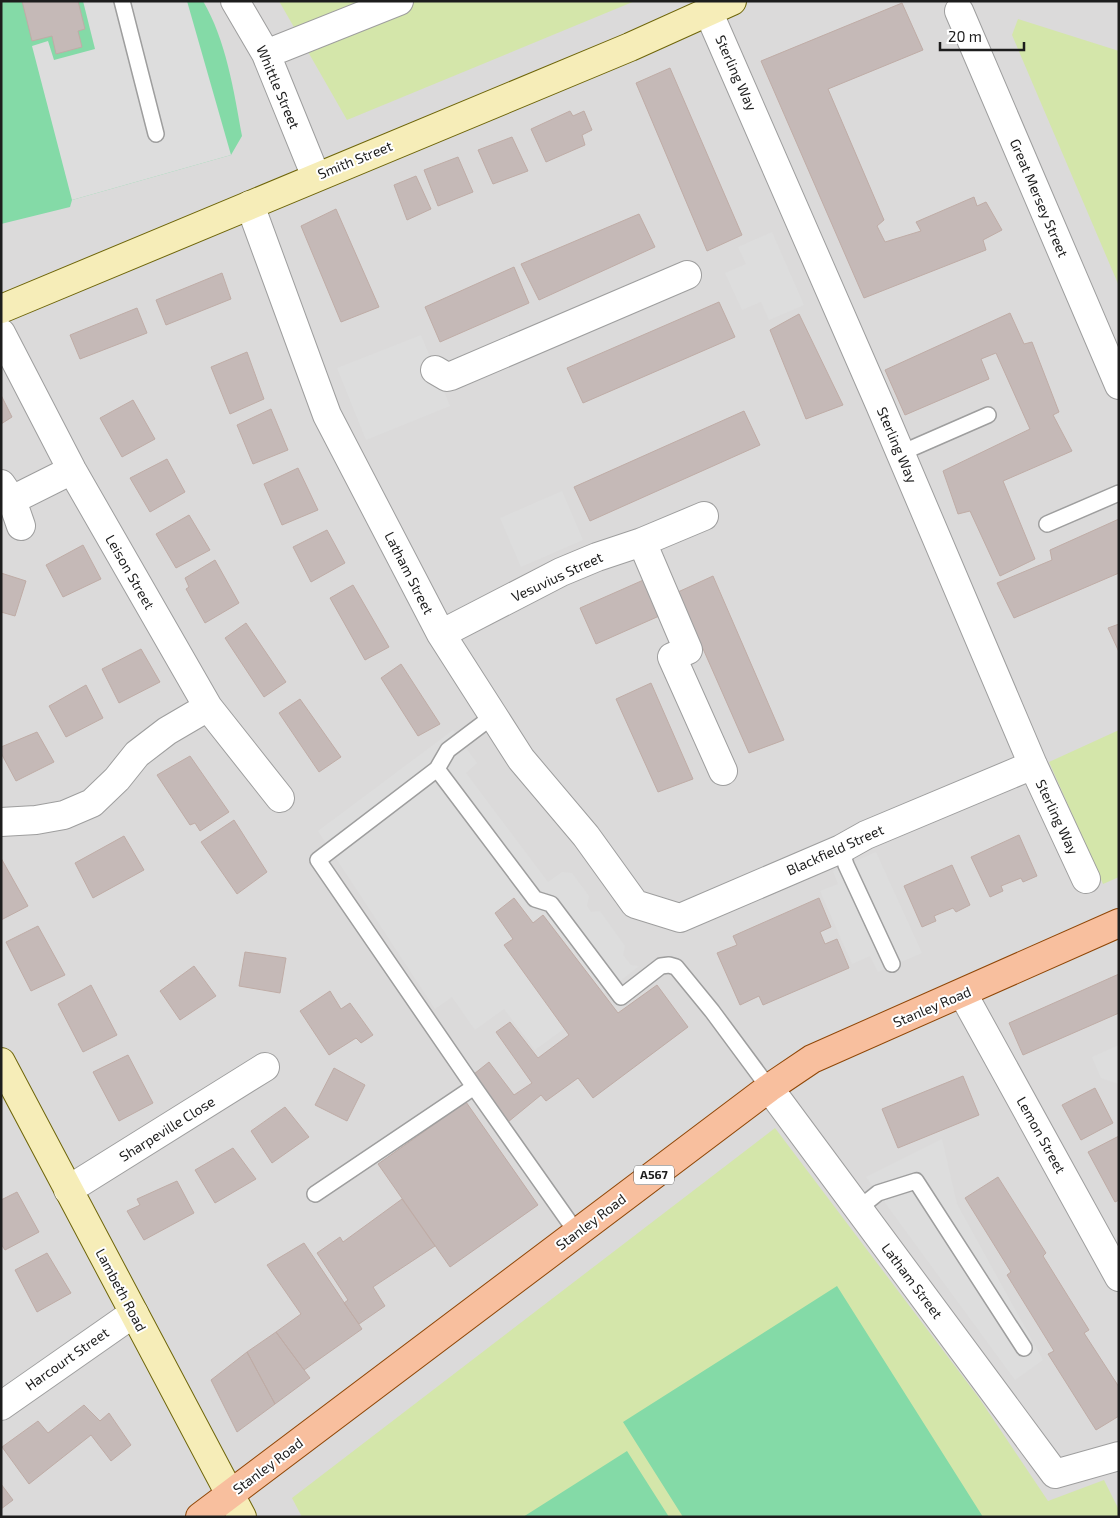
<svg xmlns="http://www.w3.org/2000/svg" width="1120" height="1518" viewBox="0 0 1120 1518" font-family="'Exo 2',sans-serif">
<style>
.residential{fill:#dbdada}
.grass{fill:#d4e6aa}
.pitch{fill:#84daa7}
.parking{fill:#ddd}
.building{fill:#c5b9b7;stroke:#bfaca6}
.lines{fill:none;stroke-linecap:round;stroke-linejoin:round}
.lane-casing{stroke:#9e9e9e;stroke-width:18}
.street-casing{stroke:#9e9e9e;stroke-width:30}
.secondary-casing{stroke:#6e6509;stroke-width:30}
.primary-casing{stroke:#8f4606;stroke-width:30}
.lane{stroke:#fff;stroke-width:15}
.street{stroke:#fff;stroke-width:28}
.secondary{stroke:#f6edb8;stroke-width:28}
.primary{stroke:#f8bf9e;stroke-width:28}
.labels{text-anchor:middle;stroke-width:4;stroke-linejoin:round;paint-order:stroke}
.shield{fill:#fff;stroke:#616161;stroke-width:1}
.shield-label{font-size:12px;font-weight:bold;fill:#1d1d1d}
.street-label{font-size:14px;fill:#1d1d1d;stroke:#fff}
</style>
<rect width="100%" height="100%" fill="#eee8e3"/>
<path class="residential" d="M1,1h1118v1516h-1118z"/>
<path class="grass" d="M279,1h356l-288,119z
M1018,19l101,32v235l-107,-251z
M1119,730v147l-16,7 -54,-122z
M775,1128l204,270 69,103 56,-21 15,30v7h-817l-10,-19z"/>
<path class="pitch" d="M1,1h202c23,39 31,90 39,135l-11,19 -159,45 -2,7 -69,17z
M837,1286l146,231h-300l-60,-95z
M627,1451l42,66h-146z"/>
<path class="parking" d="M83,1h104l44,154 -159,45 -40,-154 16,-5 6,19 41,-11z
M772,232l32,73 -35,15 -8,-18 -19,8 -17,-37 21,-9 -8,-17z
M421,335l29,71 -84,34 -29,-72z
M562,491l21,49 -62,27 -21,-49z
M453,730l24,33 -11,10 82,109 14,-10 10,1 17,23 -2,10 4,6 9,-1 25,35 -2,9 8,10 8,1 -35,28 -60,-79 -11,8 -19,-24 -19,14 18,26 -9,6 61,83 -30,22 -31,-41 -29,21 -23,-33 -17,12 -117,-178z
M876,852l46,101 -44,19 -8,-16 -18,8 -32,-73 18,-7 -5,-13z
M1119,1045v39l-18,-6 -9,-21z
M942,1139l15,65 86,156 -28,20 -149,-203z"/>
<path class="building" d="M22,1h56l7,28 -7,2 4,16 -26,7 -4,-18 -20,5z
M902,3l21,47 -95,39 56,131 -7,6 8,16 36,-11 -5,-9 58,-25 3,9 9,-4 16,28 -19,10 3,10 -122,48 -103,-237z
M670,68l72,167 -35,16 -71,-168z
M570,111l3,5 11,-5 8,19 -10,5 3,10 -39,17 -15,-33z
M512,137l16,34 -35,13 -15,-34z
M458,157l15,35 -35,14 -14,-36z
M416,176l15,33 -24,11 -13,-35z
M336,209l43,98 -38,15 -40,-96z
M639,214l16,33 -116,53 -18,-36z
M514,267l15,36 -89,39 -15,-35z
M222,273l9,26 -65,26 -10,-25z
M719,302l16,35 -152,66 -16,-35z
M137,308l10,25 -67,26 -10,-24z
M1010,313l14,31 8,-2 27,70 -6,3 19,36 -69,30 32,78 -35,17 -30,-65 -12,3 -15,-43 87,-42 -34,-76 -15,6 8,20 -84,36 -20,-45z
M799,314l44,91 -37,14 -36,-89z
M247,352l17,47 -34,15 -19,-47z
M1,395l11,22 -11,7z
M133,400l22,39 -33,18 -22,-39z
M271,409l17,41 -35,14 -16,-39z
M744,411l16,34 -170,76 -16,-34z
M167,459l18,33 -35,20 -20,-34z
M298,468l20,42 -36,15 -18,-41z
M189,515l21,35 -34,18 -20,-34z
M1119,519v54l-105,45 -17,-35 55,-23 -2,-10z
M327,530l18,33 -34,19 -18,-35z
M83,545l18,34 -38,18 -17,-32z
M215,560l24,43 -34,20 -19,-34 3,-2 -4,-9z
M1,573l25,8 -11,35 -14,-4z
M713,576l71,164 -35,13 -71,-161z
M648,578l18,35 -70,31 -16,-36z
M353,585l36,62 -24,13 -35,-62z
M246,623l40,59 -22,15 -39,-59z
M1119,624v28l-11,-24z
M141,649l19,33 -41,21 -17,-34z
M401,664l39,60 -22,12 -37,-58z
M651,683l42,96 -35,13 -42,-93z
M86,685l17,33 -37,19 -17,-31z
M300,699l41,58 -22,15 -40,-59z
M37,732l17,30 -38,19 -15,-28v-6z
M190,756l39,56 -29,19 -5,-8 -5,2 -33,-50z
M234,820l33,52 -30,22 -36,-52z
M1019,835l18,41 -14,6 -2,-4 -20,8 2,5 -13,6 -19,-40z
M124,836l20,34 -51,28 -18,-35z
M1,858l27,48 -27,14z
M952,865l18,40 -14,7 -3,-4 -19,8 2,5 -14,6 -18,-41z
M514,898l19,25 10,-8 75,98 39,-28 31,42 -95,71 -15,-20 -32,23 -5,-6 -33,27 -34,-48 15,-12 25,33 18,-12 -36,-51 14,-10 28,36 31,-23 -65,-90 9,-6 -18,-26z
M819,898l12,29 -11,5 5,12 12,-5 12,29 -86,37 -4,-9 -19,9 -23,-52 20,-8 -4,-9z
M38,926l27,49 -34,16 -25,-49z
M245,952l41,6 -6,35 -41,-7z
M194,966l22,30 -36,24 -20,-29z
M1119,974v39l-96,42 -14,-32z
M91,985l26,50 -34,17 -25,-48z
M330,991l11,18 9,-6 23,32 -12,8 -5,-5 -27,17 -29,-44z
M128,1055l25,48 -34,18 -26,-49z
M334,1068l31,17 -18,36 -32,-16z
M963,1076l16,39 -81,33 -16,-39z
M1095,1088l18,35 -32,17 -19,-35z
M466,1102l72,103 -88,62 -72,-103z
M285,1107l24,30 -37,26 -21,-32z
M1119,1136v64l-4,2 -27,-50z
M233,1148l23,31 -41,24 -20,-33z
M998,1177l48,76 -3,3 46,74 -5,3 35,54v29l-23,14 -48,-76 6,-3 -47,-76 4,-3 -46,-74z
M177,1181l17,32 -50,27 -17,-29 13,-6 -3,-6z
M17,1192l22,40 -34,18 -4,-6v-44z
M402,1199l33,47 -62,41 12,19 -26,18 -15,-21 4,-3 -31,-47 23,-16 3,5z
M304,1243l58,86 -58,41 -28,-38 25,-18 -34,-49z
M47,1253l24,40 -34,19 -22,-42z
M276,1332l34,46 -35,26 -28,-52z
M247,1352l28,52 -38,28 -26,-52z
M84,1405l16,16 9,-8 22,32 -20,16 -20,-26 -62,49 -27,-37 36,-26 10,12z
M1,1484l12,16 -12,9z"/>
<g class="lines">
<defs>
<path id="lane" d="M122,1l34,133
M901,453l87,-38
M1047,524l72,-31
M493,716l-45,34 -11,19 98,130 16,5 70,93 40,-31 8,-1 7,2 36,44 57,77
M437,769l-119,91 156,227 103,146
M841,849l5,16 46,99
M315,1194l159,-107
M858,1209l20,-16 38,-12 108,167"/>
<path id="street" d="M235,1l31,53 50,123
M708,11l172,394 153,360 53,114
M959,11l160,374
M266,54l133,-53
M250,205l77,210 114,219 80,125 65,77 49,68 45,14 161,-69 25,-14 167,-70
M1,333l71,137 136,237 72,91
M435,370l12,7 4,-1 236,-101
M1,484l11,16 9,26
M12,500l60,-30
M642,542l46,108 -16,7 51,114
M441,634l120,-62 36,-15 45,-15 62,-26
M1,822l35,-2 28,-5 28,-12 25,-24 20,-25 30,-23 41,-24
M963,994l156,283
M769,1088l286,386 64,-18
M68,1190l197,-123
M1,1406l133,-93"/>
<path id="secondary" d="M1,309l629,-262 102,-46
M1,1062l241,455"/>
<path id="primary" d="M200,1517l569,-429 43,-29 307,-136"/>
</defs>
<use href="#lane" class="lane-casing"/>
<use href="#street" class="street-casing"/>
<use href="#secondary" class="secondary-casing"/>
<use href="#primary" class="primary-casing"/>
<use href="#lane" class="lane"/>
<use href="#street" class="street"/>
<use href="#secondary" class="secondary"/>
<use href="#primary" class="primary"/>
</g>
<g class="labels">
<rect class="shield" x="634" y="1165.5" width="40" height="19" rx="4"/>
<g class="shield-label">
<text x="654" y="1179">A567</text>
</g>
<g class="street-label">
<text transform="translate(736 73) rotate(66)" y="5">Sterling Way</text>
<text transform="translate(278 87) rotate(67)" y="5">Whittle Street</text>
<text transform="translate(355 160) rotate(-22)" y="5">Smith Street</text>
<text transform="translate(1039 198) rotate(67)" y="5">Great Mersey Street</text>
<text transform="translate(897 445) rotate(67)" y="5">Sterling Way</text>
<text transform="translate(130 572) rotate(60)" y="5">Leison Street</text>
<text transform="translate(409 573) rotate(63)" y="5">Latham Street</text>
<text transform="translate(557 577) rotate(-25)" y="5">Vesuvius Street</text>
<text transform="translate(1057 817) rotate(65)" y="5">Sterling Way</text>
<text transform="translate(835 850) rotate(-24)" y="5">Blackfield Street</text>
<text transform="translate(932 1007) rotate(-23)" y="5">Stanley Road</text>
<text transform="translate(167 1129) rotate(-32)" y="5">Sharpeville Close</text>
<text transform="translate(1041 1135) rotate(61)" y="5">Lemon Street</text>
<text transform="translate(591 1222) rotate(-37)" y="5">Stanley Road</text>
<text transform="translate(912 1281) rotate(53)" y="5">Latham Street</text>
<text transform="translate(121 1290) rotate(62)" y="5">Lambeth Road</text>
<text transform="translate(67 1359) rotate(-35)" y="5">Harcourt Street</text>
<text transform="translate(268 1466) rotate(-37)" y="5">Stanley Road</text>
</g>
</g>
<rect width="1120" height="1518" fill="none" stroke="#1d1d1d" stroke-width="5"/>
<path d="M940 42v8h84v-8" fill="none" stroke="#1d1d1d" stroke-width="2.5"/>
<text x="948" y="42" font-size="15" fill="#1d1d1d" stroke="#ffffff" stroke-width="4" paint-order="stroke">20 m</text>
</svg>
